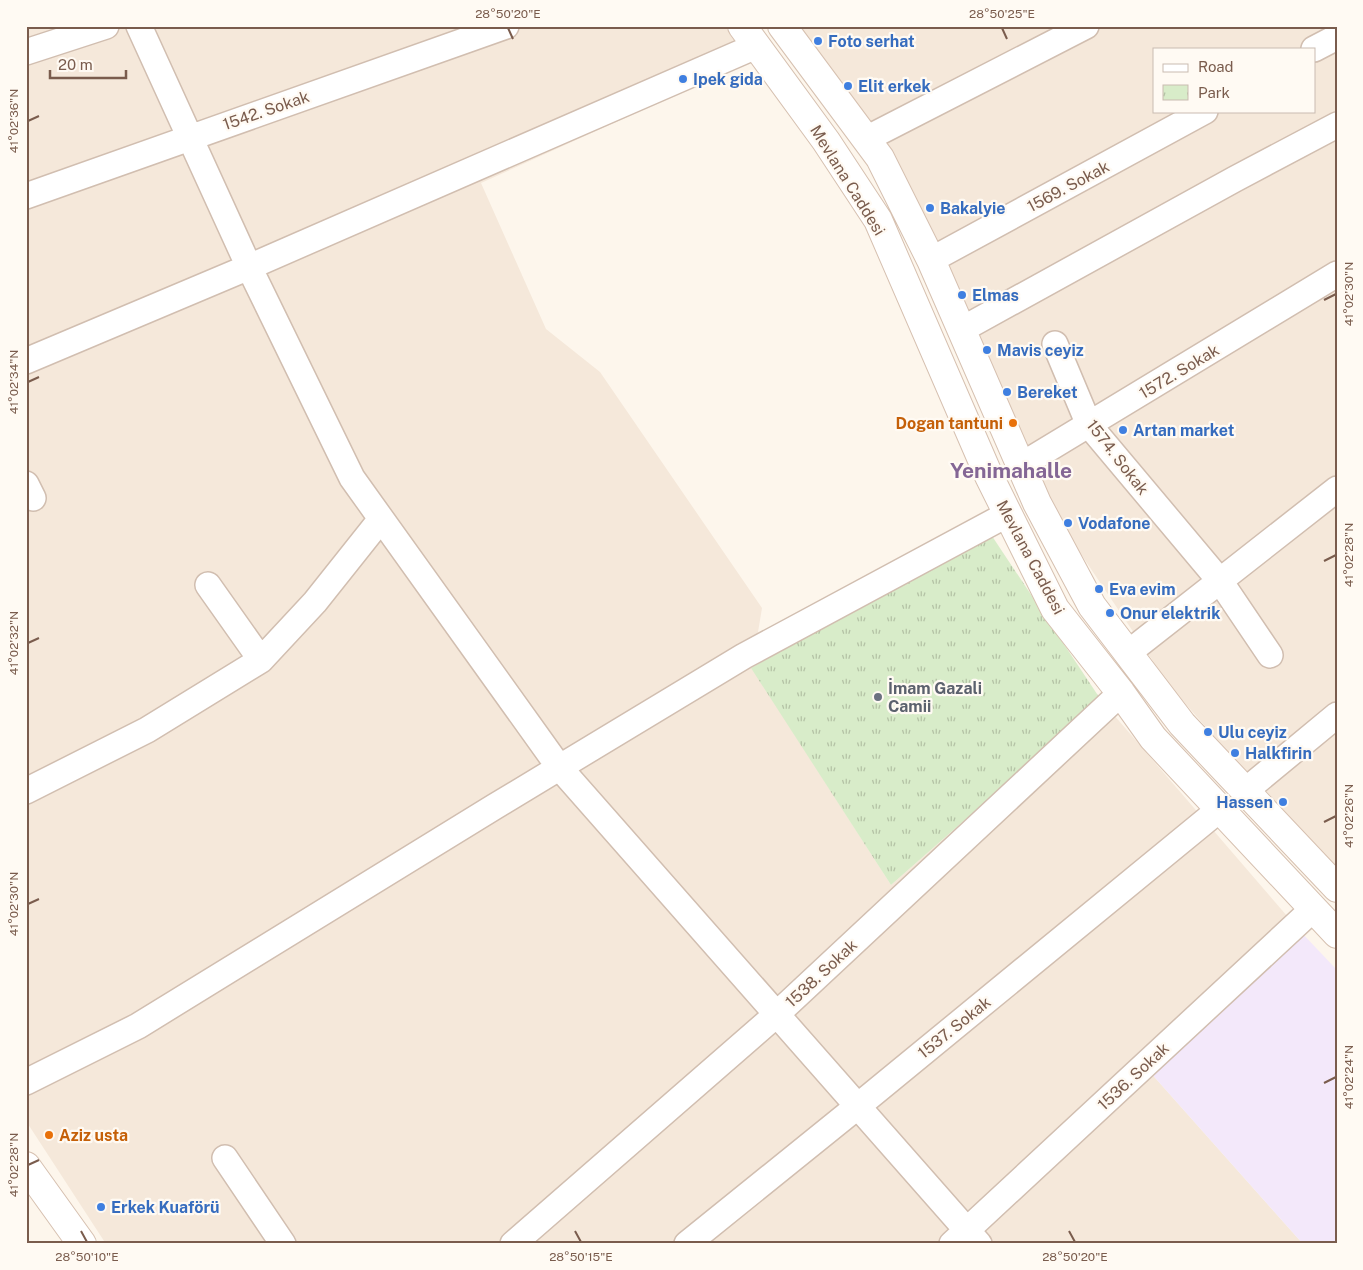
<svg xmlns="http://www.w3.org/2000/svg" width="1363" height="1270" viewBox="0 0 1363 1270" font-family="'Public Sans',sans-serif">
<style>
.residential{fill:#f5e8da;fill-rule:evenodd}
.education{fill:#f3e8fa}
.park{fill:url(#park-tufts)}
.lines{fill:none;stroke-linecap:round;stroke-linejoin:round}
.street-casing{stroke:#d1beb0;stroke-width:28}
.secondary-casing{stroke:#d6c0b0;stroke-width:30}
.street{stroke:#fff;stroke-width:25}
.secondary{stroke:#fff;stroke-width:28}
.ticks{fill:none;stroke:#7a5c4d;stroke-width:2}
.shop-dot{fill:#3f7fe0;stroke:#fffaf3;stroke-width:2}
.food-dot{fill:#e8710a;stroke:#fffaf3;stroke-width:2}
.worship-dot{fill:#6b7280;stroke:#fffaf3;stroke-width:2}
.labels{text-anchor:middle;stroke-width:4.5;stroke-linejoin:round;paint-order:stroke}
.shop-label{font-size:16px;font-weight:bold;fill:#366cbe;stroke:#fffaf3;text-anchor:start}
.street-label{font-size:16px;fill:#7a5c4d;stroke:#fffaf3}
.food-label{font-size:16px;font-weight:bold;fill:#c56008;stroke:#fffaf3;text-anchor:end}
.worship-label{font-size:16px;font-weight:bold;fill:#5b616d;stroke:#fffaf3;text-anchor:start}
.district-label{font-size:21px;font-weight:bold;fill:#846695;stroke:#fffaf3}
.neatline{fill:none;stroke:#7a5c4d;stroke-width:2}
.ticks-label{font-size:12px;text-anchor:middle;fill:#7a5c4d}
</style>
<defs>
<pattern id="park-tufts" width="24" height="20" patternUnits="userSpaceOnUse" patternTransform="scale(1.25)"><rect width="24" height="20" fill="#d8ecc9"/><path d="M3 7l-1-3M5 7V3M7 7l1-3M15 17l-1-3M17 17v-4M19 17l1-3" fill="none" stroke="#b4c2a5"/></pattern>
</defs>
<rect width="100%" height="100%" fill="#fdf6ec"/>
<path class="residential" d="M26,26h699l26,35 -270,122 65,146 54,43 162,236 -10,60 139,217 210,-185 199,231 -151,140 154,173h-1197l-80,-123z
M795,26h542v844l-46,-46 -122,-139 -113,-168zM1154,49h160v62h-160z"/>
<path class="education" d="M1300,931l37,39v274h-34l-154,-173z"/>
<path class="park" d="M990,533l111,167 -210,185 -140,-217z"/>
<g class="lines">
<defs>
<path id="street" d="M139,26l110,241 103,211 207,289 420,477
M1314,49l23,-12
M26,52l80,-26
M866,139l220,-113
M26,196l480,-170
M931,260l274,-149
M961,330l274,-151 102,-54
M1055,344l34,81 131,156 50,74
M26,361l223,-94 507,-221
M1020,466l317,-192
M26,484l7,14
M208,585l53,75
M1128,653l209,-164
M26,791l121,-61 114,-70 54,-58 66,-83
M1245,791l92,-76
M26,1082l112,-56 356,-219 250,-151 264,-142
M225,1158l58,86
M513,1244l264,-230 344,-321
M687,1244l171,-138 362,-297
M952,1244l361,-335"/>
<path id="secondary" d="M742,26l84,115 52,79 111,256 66,133 66,84 32,45 184,196
M782,26l98,132 51,102 106,243 55,103 90,118 155,164
M26,1166l56,78"/>
</defs>
<use href="#street" class="street-casing"/>
<use href="#secondary" class="secondary-casing"/>
<use href="#street" class="street"/>
<use href="#secondary" class="secondary"/>
</g>
<path class="ticks" d="M508,28l5,11M1002,28l5,11M28,121l11,-5M1324,300l12,-6M28,382l11,-5M1324,561l12,-6M28,643l11,-5M1324,822l12,-6M28,904l11,-5M1324,1083l12,-6M28,1165l11,-5M81,1231l6,11M575,1231l6,11M1069,1231l6,11"/>
<g class="shop-dot">
<circle cx="818" cy="41" r="5"/>
<circle cx="683" cy="79" r="5"/>
<circle cx="848" cy="86" r="5"/>
<circle cx="930" cy="208" r="5"/>
<circle cx="962" cy="295" r="5"/>
<circle cx="987" cy="350" r="5"/>
<circle cx="1007" cy="392" r="5"/>
<circle cx="1123" cy="430" r="5"/>
<circle cx="1068" cy="523" r="5"/>
<circle cx="1099" cy="589" r="5"/>
<circle cx="1110" cy="613" r="5"/>
<circle cx="1208" cy="732" r="5"/>
<circle cx="1235" cy="753" r="5"/>
<circle cx="1283" cy="802" r="5"/>
<circle cx="101" cy="1207" r="5"/>
</g>
<g class="food-dot">
<circle cx="1013" cy="423" r="5"/>
<circle cx="49" cy="1135" r="5"/>
</g>
<circle class="worship-dot" cx="878" cy="697" r="5"/>
<g class="labels">
<g class="shop-label">
<text x="828" y="47">Foto serhat</text>
<text x="693" y="85">Ipek gida</text>
<text x="858" y="92">Elit erkek</text>
<text x="940" y="214">Bakalyie</text>
<text x="972" y="301">Elmas</text>
<text x="997" y="356">Mavis ceyiz</text>
<text x="1017" y="398">Bereket</text>
<text x="1133" y="436">Artan market</text>
<text x="1078" y="529">Vodafone</text>
<text x="1109" y="595">Eva evim</text>
<text x="1120" y="619">Onur elektrik</text>
<text x="1218" y="738">Ulu ceyiz</text>
<text x="1245" y="759">Halkfirin</text>
<text x="1273" y="808" text-anchor="end">Hassen</text>
<text x="111" y="1213">Erkek Kuaförü</text>
</g>
<g class="street-label">
<text transform="translate(266 110) rotate(-19)" y="6">1542. Sokak</text>
<text transform="translate(848 180) rotate(58)" y="6">Mevlana Caddesi</text>
<text transform="translate(1068 186) rotate(-28)" y="6">1569. Sokak</text>
<text transform="translate(1179 371) rotate(-31)" y="6">1572. Sokak</text>
<text transform="translate(1118 457) rotate(52)" y="6">1574. Sokak</text>
<text transform="translate(1031 557) rotate(62)" y="6">Mevlana Caddesi</text>
<text transform="translate(821 973) rotate(-43)" y="6">1538. Sokak</text>
<text transform="translate(954 1027) rotate(-39)" y="6">1537. Sokak</text>
<text transform="translate(1133 1076) rotate(-43)" y="6">1536. Sokak</text>
</g>
<g class="food-label">
<text x="1003" y="429">Dogan tantuni</text>
<text x="59" y="1141" text-anchor="start">Aziz usta</text>
</g>
<g class="worship-label">
<text x="888" y="694">İmam Gazali<tspan x="888" dy="18">Camii</tspan></text>
</g>
<g class="district-label">
<text x="1011" y="478">Yenimahalle</text>
</g>
</g>
<rect width="1363" height="1270" fill="none" stroke="#fffaf3" stroke-width="55"/>
<rect x="1153" y="48" width="162" height="65" fill="#fffaf3" stroke="#cabbb1"/>
<rect x="1163" y="64" width="25" height="8" fill="#ffffff" stroke="#cabbb1"/>
<text x="1198" y="72" font-size="15" fill="#7a5c4d">Road</text>
<rect x="1163" y="85" width="25" height="15" fill="url(#park-tufts)" stroke="#cabbb1"/>
<text x="1198" y="98" font-size="15" fill="#7a5c4d">Park</text>
<path d="M50 70v8h76v-8" fill="none" stroke="#7a5c4d" stroke-width="2.5"/>
<text x="58" y="70" font-size="15" fill="#7a5c4d" stroke="#fffaf3" stroke-width="4" paint-order="stroke">20 m</text>
<rect x="28" y="28" width="1308" height="1214" class="neatline"/>
<g class="ticks-label">
<text x="508" y="18">28°50'20"E</text>
<text x="1002" y="18">28°50'25"E</text>
<text transform="translate(14 121) rotate(-90)" y="4">41°02'36"N</text>
<text transform="translate(1349 294) rotate(-90)" y="4">41°02'30"N</text>
<text transform="translate(14 382) rotate(-90)" y="4">41°02'34"N</text>
<text transform="translate(1349 555) rotate(-90)" y="4">41°02'28"N</text>
<text transform="translate(14 643) rotate(-90)" y="4">41°02'32"N</text>
<text transform="translate(1349 816) rotate(-90)" y="4">41°02'26"N</text>
<text transform="translate(14 904) rotate(-90)" y="4">41°02'30"N</text>
<text transform="translate(1349 1077) rotate(-90)" y="4">41°02'24"N</text>
<text transform="translate(14 1165) rotate(-90)" y="4">41°02'28"N</text>
<text x="87" y="1261">28°50'10"E</text>
<text x="581" y="1261">28°50'15"E</text>
<text x="1075" y="1261">28°50'20"E</text>
</g>
</svg>
